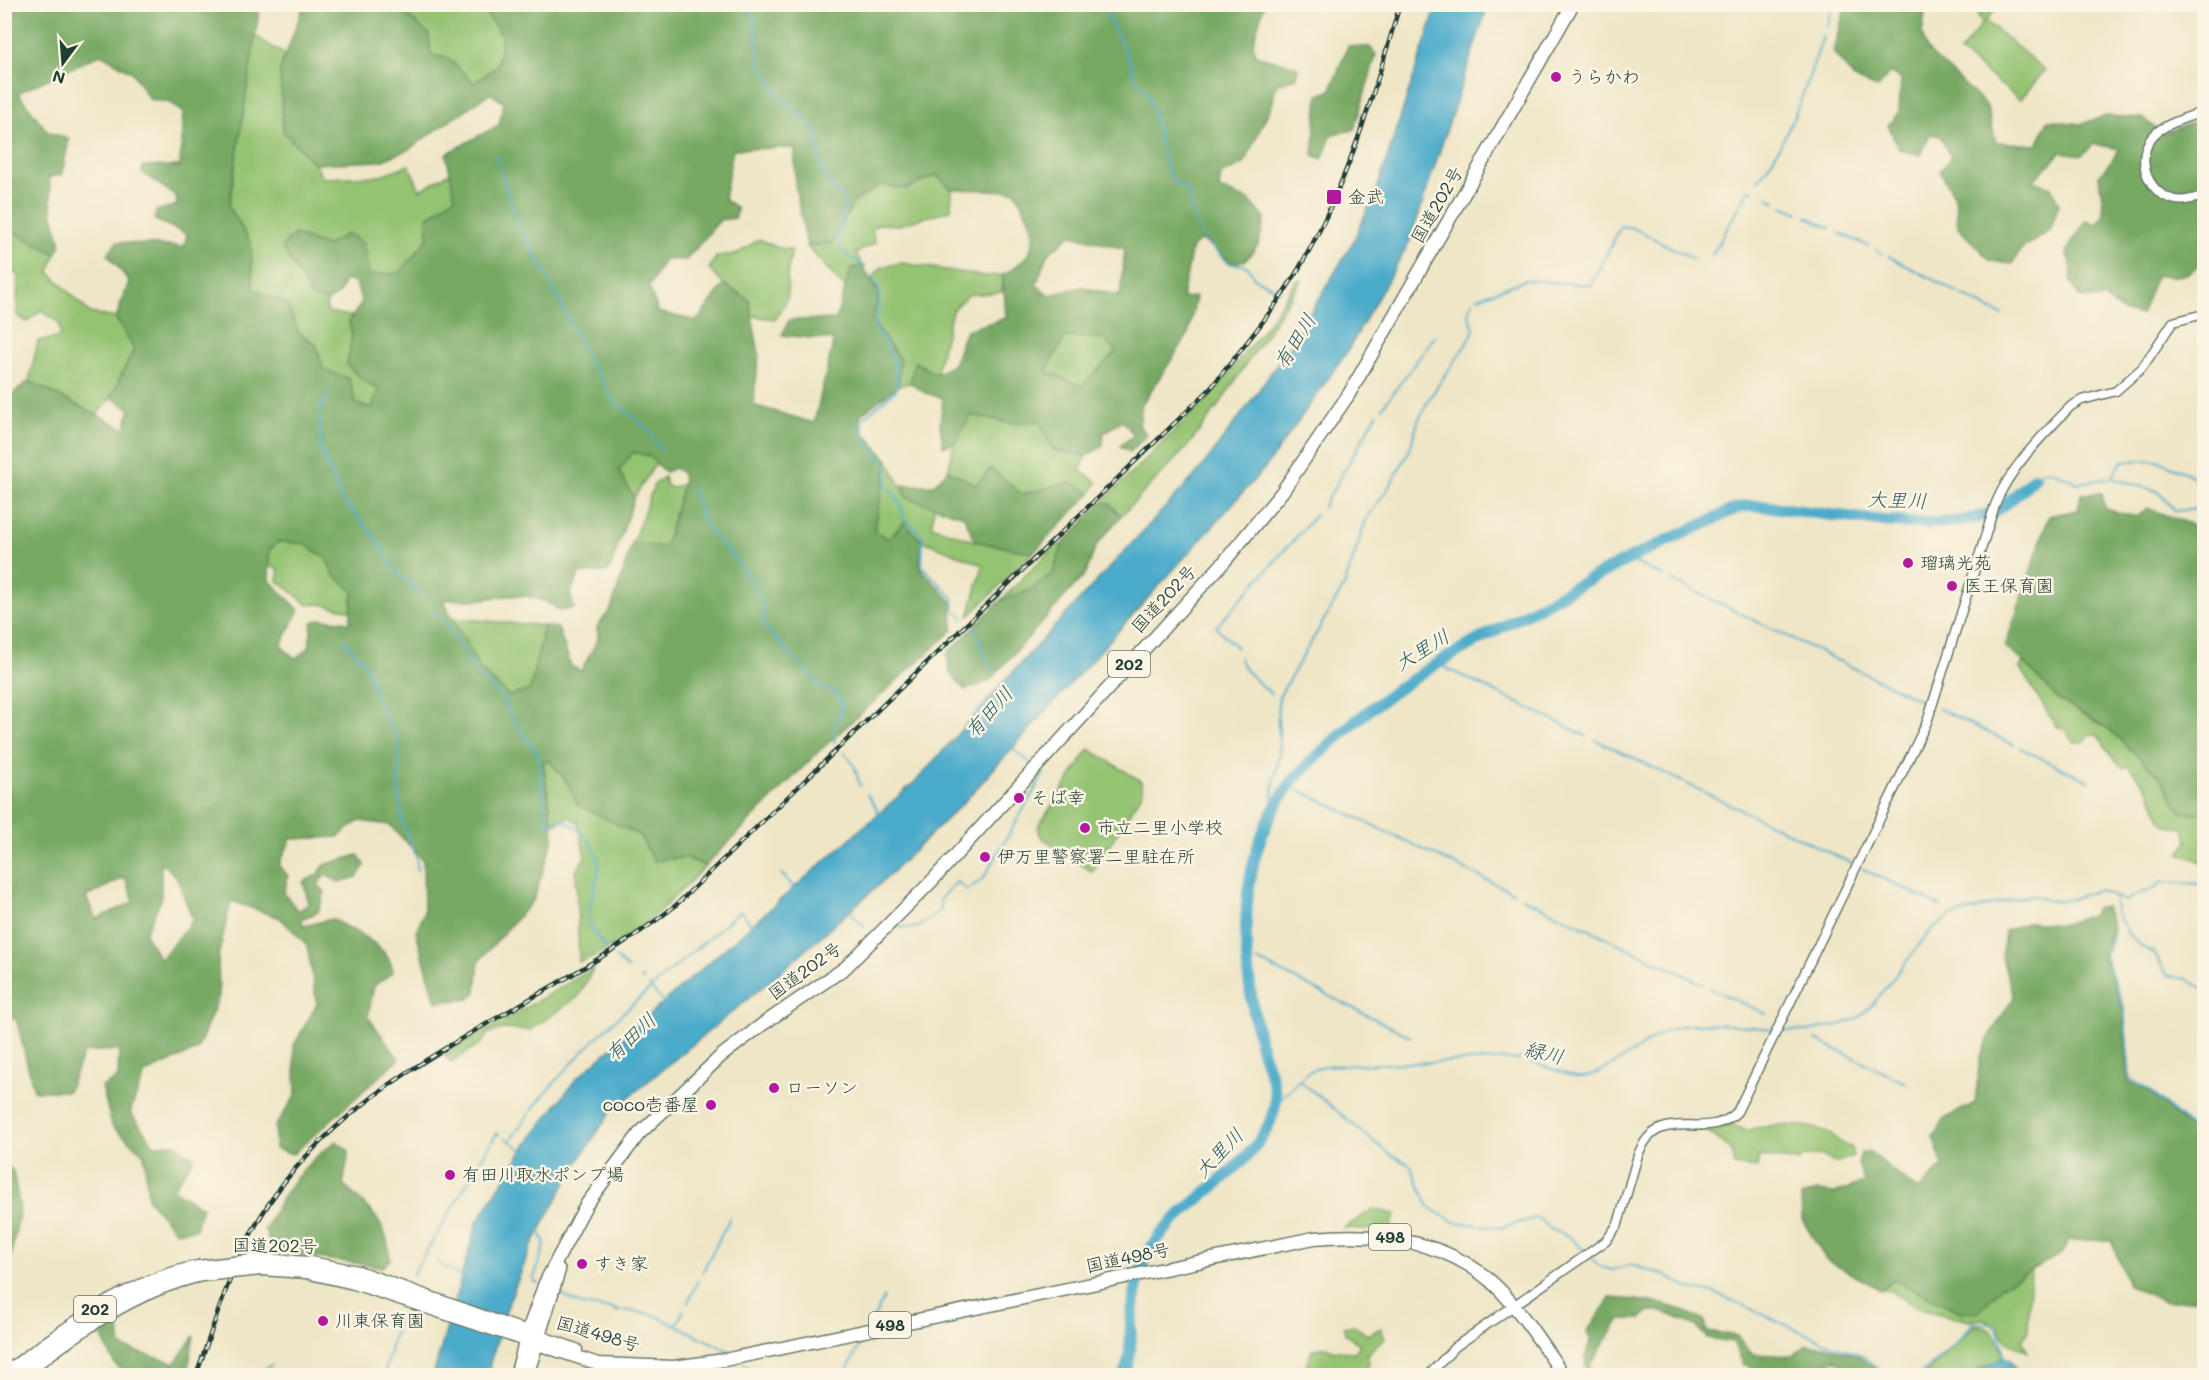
<svg xmlns="http://www.w3.org/2000/svg" width="2209" height="1380" viewBox="0 0 2209 1380" font-family="Mali,'Klee One',sans-serif">
<style>
.green{fill:#94c372;stroke:#5a8053;stroke-width:1.5}
.forest{fill:#77a964;stroke:#4b734c;stroke-width:1.5;fill-rule:evenodd}
.water{fill:#4babca;stroke:#35747f;stroke-width:1.5}
.lines{fill:none;stroke-linecap:round;stroke-linejoin:round}
.stream{stroke:#4babca;stroke-width:2}
.river{stroke:#4babca;stroke-width:12}
.minor-casing{stroke:#687867;stroke-width:11}
.highway-casing{stroke:#687867;stroke-width:15}
.minor{stroke:#fff;stroke-width:8}
.highway{stroke:#fff;stroke-width:12}
.rail-casing{stroke:#1f3d34;stroke-width:4.5}
.rail{stroke:#fcf5e5;stroke-width:2;stroke-dasharray:7;stroke-linecap:butt}
.highway-bridge-casing{stroke:#687867;stroke-width:15;stroke-linecap:butt}
.highway-bridge{stroke:#fff;stroke-width:12}
.poi-dot{fill:#b5179e;stroke:#fcf5e5;stroke-width:2}
.labels{text-anchor:middle;stroke-width:5;stroke-linejoin:round;paint-order:stroke}
.shield{fill:#fcf5e5;stroke:#617469;stroke-width:1.5}
.shield-label{font-size:16px;font-weight:bold;fill:#1f3d34}
.poi-label{font-size:18px;fill:#1f3d34;stroke:#fcf5e5;text-anchor:start}
.street-label{font-size:18px;fill:#1f3d34;stroke:#fcf5e5}
.water-label{font-size:20px;font-style:italic;fill:#2c5e61;stroke:#fcf5e5}
</style>
<rect width="100%" height="100%" fill="#fcf5e5"/>
<filter id="ink" filterUnits="userSpaceOnUse"><feTurbulence type="fractalNoise" baseFrequency=".0167" numOctaves="2"/><feDisplacementMap in="SourceGraphic" scale="12" xChannelSelector="R" yChannelSelector="G"/><feConvolveMatrix kernelMatrix="1 2 1 2 8 2 1 2 1" color-interpolation-filters="sRGB"/></filter>
<filter id="wash" filterUnits="userSpaceOnUse"><feTurbulence type="fractalNoise" baseFrequency=".008" numOctaves="4" result="noise"/><feDisplacementMap in="SourceGraphic" scale="24" xChannelSelector="R" yChannelSelector="G"/><feGaussianBlur stdDeviation="1.35" result="paint"/><feColorMatrix in="noise" values="0 0 0 0 0 0 0 0 0 0 0 0 0 0 0 0 0 1.4 0 .05"/><feComposite in="paint" operator="in"/></filter>
<g filter="url(#wash)">
<rect width="100%" height="100%" fill="#efe6c7"/>
<path class="green" d="M1977,4l22,1 -13,16 59,49 -25,30 -60,-48 23,-30 -10,-13z
M401,5h80l21,32 -5,29 -23,17 -26,-25 -17,-3 -30,-44z
M255,36l29,18 -4,16 3,61 32,33 8,14 55,-2 31,-11 11,25 30,-17 5,24 -28,20 1,21 -28,36 -31,1 -6,-31 -37,2 -32,-12 18,64 16,3 -2,5 2,6 23,4 -2,5 3,15 -5,29 17,16 14,8 -5,20 -17,-5 -7,-25 -26,-10 -7,-25 -17,-11 -12,-29 -34,-15 -2,-45 -22,-38z
M936,175l16,14 -1,21 -52,15 -21,-1 -6,5 3,14 -19,10 6,12 -11,4 -6,19 -38,-42 25,-3 22,-41 26,-17 26,4z
M4,224l2,4 50,26 -7,18 41,41 26,5 18,31 -23,48 -15,19 -67,-35 9,-40 22,-4 -1,-14 -18,-13 -14,12 -10,-7 1,-39 -13,-13z
M759,239l19,9 14,2 -5,25 1,22 -12,22 -24,-3 -3,-16 -25,-16 -15,-15 8,-13 20,-2z
M901,263l83,13 19,-1 -1,17 -34,3 -16,16 -16,63 -21,-11 -5,20 -12,3 2,-26 -28,-40 7,-26 -8,-15 11,-12z
M1302,280l-83,125 -32,42 -66,69 -11,-12 -8,-2 109,-107 57,-71 28,-43z
M1065,337l38,1 13,13 -35,36 -35,-16z
M970,415l41,8 29,-2 13,29 33,6 -6,15 17,11 -6,11 -19,-11 -50,12 -31,-26 -15,17 -28,-15 6,-26z
M633,452l16,4 7,7 -22,35 -15,-27z
M888,460l19,38 27,8 -2,20 43,15 58,12 -64,63 14,-51 -62,-25 -17,-17 -15,17 -15,-9z
M664,477l2,8 6,3 11,-4 -18,64 -33,-4 22,-59z
M278,542l25,1 23,15 8,17 19,16 -2,20 -30,-7 -13,1 -31,-25 2,-11 -10,-3v-16z
M1063,544l-10,29 -23,17 -29,10 54,-54z
M453,618l91,8 -14,64 -21,6 -29,-26z
M2023,661l36,39 50,29 52,49 20,34 23,1v50l-24,-10 7,-12 -3,-13 -16,-2 -6,-5 -14,-32 -20,-23 -5,2c-11,-9 -17,-23 -27,-34l-9,1 -3,8 -11,-1 -8,-13 -9,-3 -36,-58z
M1089,749l52,32 2,11 -51,80 -51,-35 -3,-10z
M549,760l20,25 9,20 61,30 15,26 31,-4 20,9c-38,39 -74,77 -126,96l-3,-91 9,-14 -7,-35 -9,-5 -17,5 -9,-60z
M594,968l-16,29 -48,33 -27,-1 -16,5 -4,8 -32,20 -7,-7z
M1731,1124l16,7c22,-8 63,-9 84,4 8,5 10,10 20,12l2,9 -17,7 -16,-8 -16,2 -6,4 -39,-5 -2,12 -23,-3 -3,-16 -23,-17z
M1373,1209l23,5 -7,16 -45,-2z
M2031,1270l-3,60 -6,11 6,11 -22,-10 -8,-15 -14,-8 -15,2 -49,-12 -29,-18 -10,-1 13,-10 67,32h17l24,-26z
M1354,1325l13,10 14,-7 4,10 -18,16 2,10 -8,11h-58l9,-25 13,-3 10,4 20,1 5,-7 -15,-11 -1,-7z
M1975,1325c20,2 23,14 29,32l-25,12 -7,6 -49,1z"/>
<path class="forest" d="M481,4h468l2,7 21,1 1,-8 291,1 -11,39 3,11 42,12 -1,10 -21,8 -3,17 -29,62 -23,11 -2,14 30,11 16,19 -7,26 -12,15 -14,3 -30,-23 -10,7 -10,51 14,-1 -8,38 -46,69 -3,22 8,9 -17,17 -10,-6 14,-11 -12,-15 -19,14v12l-17,10 -33,-6 -13,-29 -29,2 -40,-8 -17,29 -11,2 -3,-22 3,-26 -18,-5 -15,-10 5,-21 21,12 17,-9 13,-35 40,-12 -3,-43c44,-26 32,-46 12,-84l-63,-2 -16,-14 -30,14 -26,-4 -26,17 -22,41 -25,3 -12,-62v-36l-62,1 -9,50 13,9 -2,10 -15,2 -34,40 -21,-1 -16,28 9,25 39,9 27,-37 25,16 10,54 -6,51 61,18 20,-83 -52,-5 7,-15 47,-1 15,-50 11,-4 17,29 -7,26 28,40 -2,26 -38,29 4,18 24,27 -14,71 15,8 15,-17 17,18 -1,28 32,34 1,28 -136,123 -112,113 -20,-9 -31,4 -15,-26 -61,-30 -9,-20 -20,-25 -6,2 11,74 -20,63 -55,62 -3,31 -6,7 -34,3 -20,-70 8,-20 -1,-52 -33,-35 -31,-4 -21,16 -47,2 -12,26 9,11 -4,17 14,18 11,-7 -6,-22 14,-7 8,-10 33,-10 7,10 -8,12 -18,5 -14,-7 -7,9 7,8 -7,20 -17,7 3,7 28,-7c22,13 58,26 61,53l-19,14 -6,31 31,42 -106,95 -18,-5v-22l21,-32 -2,-50 23,-41 -10,-59 -27,-27 -49,-17 -13,56 1,39 -22,54 -52,23 -15,39 24,33 22,-1 18,14 -21,31 29,18 -6,22 -20,3 -28,-33 -4,-45 -32,-28 -10,-39 16,-9 1,-28 -35,2 -16,39h-34l-18,-73 -11,1 -1,-592h3v-29l22,-17 96,48 5,-20 -19,-12 23,-48 -18,-31 13,-37 -22,-27 10,-12 67,5 3,-13 -32,-14 1,-9 21,-6 -1,-9 -34,-23 1,-7h37l3,-54 -15,-10 -19,-3 -17,-27 -31,-18 -83,39 30,39 21,7 -7,36 -13,2 3,34 9,34 -5,9 -50,-26 -2,-223h256l-31,201 22,38 2,45 34,15 12,29 17,11 7,25 26,10 7,25 16,4 6,-20 -14,-7 -17,-16 5,-29 -3,-15 13,-18 -6,-20 -11,-3 -6,14 -11,7 -16,-3 -30,-51 12,-13 32,12 22,-13 15,11 6,31 31,-2 28,-35 -1,-20 28,-21 -9,-43 53,-29 5,-22 -14,-10 -81,56 -28,12 -66,3 -32,-32 -3,-62 24,-65h97l1,6 27,23 2,21 17,3 26,25 23,-17 5,-29zM1071,235l54,14 -5,47 -38,-9 -32,8 -14,-10 11,-30zM1065,337l38,1 13,14 -35,34 -35,-15zM633,452l16,4 16,16 10,-4 7,5 1,11 -18,63 -33,-3 -21,65 -14,18 1,12 -17,32 -10,-5 -13,-38 -14,-2 -14,64 -21,6 -29,-27 -37,-69c9,-1 19,0 28,0 34,-2 60,-13 89,11l14,-3 -4,-14 10,-21 29,-1 25,-74 -15,-27zM278,542l26,1 22,15 8,17 19,16 -3,31 -29,-3 -9,3 -3,26 -14,10 -14,-12 18,-36 -30,-30v-30zM161,862l15,14 17,44 -33,40 -15,-27 16,-33zM125,877l9,25 -38,17 -10,-22z
M1846,5h80l-4,29 5,16 59,55 10,37 41,3 11,-25 32,4 26,-8 36,2 22,15 40,-15v138c-11,21 -27,23 -48,19l-15,40 -17,-3 -19,-13 -26,-2 -9,-18 2,-11 -6,-16 20,-31 10,3 8,-10 -5,-38 21,-27 -26,-5 -12,11 -21,-3 -28,29 18,6 8,17 -9,27 -29,18 -9,15 -21,-3 -33,-33 -3,-31 -15,-26 11,-14 -11,-21 -10,-2 -10,21 -21,-6 -11,-24 11,-13 2,-33 -11,-7 -12,16 -23,-9 -22,-27z
M1348,46l22,1 6,8 -22,75 -22,4 -10,25 -9,-4 5,-60 12,-4z
M991,468l31,26 50,-12 19,11 -58,60 -58,-12 -11,-25 -57,-18 -4,-13h31l14,-15 28,15z
M2102,493l3,16 32,8 10,-9 57,21v284l-23,-1 -20,-34 -52,-49 -50,-29 -36,-39 -18,-14 44,-131 29,-6 3,-16z
M1102,502l8,2 11,12 -25,30 -10,27 -97,108 -24,9 -15,-17 -3,-19 54,-54 29,-10 23,-17 10,-29z
M2106,907l7,20 -9,31 19,49 6,74 20,11 55,49v157l-39,4 -37,-17 -17,-45h-42l-8,14 -59,32 -23,26h-18l-67,-32 -13,10 -55,-30 -24,-41 -1,-22 15,-6 19,2 29,-11 -6,-19 3,-10 8,-2 49,39 25,-24 -10,-29 12,-19 30,-15 5,-45 11,-25 23,-36 -12,-39 3,-27 24,-9 31,3 33,-10 3,-7z
M336,1141l13,10 -6,34c27,24 45,37 47,75l-8,7 -109,-15 -8,-22c17,-37 38,-66 71,-89z
M5,1164l8,7 7,39 -9,45 -6,3z
M1610,1298c38,2 61,5 95,23l2,10 30,5 15,18 40,2 15,-11 17,1 35,10 23,19h-23l-23,-14 -14,3 -6,11h-51l-22,-11 -10,-22 -26,-4 -11,-12 -30,-13 -17,-2 -8,8h-21l-30,46 4,10h-7l-2,-17 6,-17 -4,-9z
M118,1318l3,29 54,16 19,-27 -7,39h-57l-15,-10 -14,-30z"/>
<path class="water" d="M1437,5h51l-78,236 -63,111 -82,116 -300,333 -85,83 -96,85 -174,144 -36,55 -42,77 -23,57 -19,61 -1,12 -56,1 44,-154 49,-77 50,-66 342,-300 98,-111 182,-196 49,-65 47,-67 58,-96 25,-55z
M2004,1357l6,2 6,11 16,5h-60l7,-6z"/>
<g class="lines">
<path class="stream" d="M745,4l9,12 6,49 21,33 29,24 6,9 6,40 24,33 -8,34 4,14 23,14
M1102,4l27,55 5,17 15,20 16,68 9,17 15,11c2,35 15,47 39,71 15,3 20,-2 26,15l26,13
M1827,26l6,-22
M496,156l23,71 26,44 41,84 29,47 35,29 12,21
M1758,181c32,-43 48,-94 65,-144
M1766,197l10,5
M1783,206l16,7
M1807,217l23,11
M1839,233l29,13
M1876,250l7,4
M1712,255l37,-65 4,1
M1888,256l70,37
M873,277c11,16 6,29 2,48l21,39v26l-35,30 2,17 25,31 -3,18 14,14 5,18 19,18 -1,30 31,32 1,12 10,8
M1962,295l40,20
M1285,298l4,2
M1478,298l47,-18 66,5 30,-59 12,2 61,31
M1298,306l13,8
M331,392l-11,17v38l21,51 34,39 19,33 30,26
M1382,408l53,-72
M2035,477l8,-6 7,-1 28,13 33,-5 46,13 19,20 16,-2 12,3
M2112,478l10,-17 35,-1 47,21
M692,490l12,34 39,45 20,34 1,22 54,60 18,8 7,15 -9,23 1,12
M1323,507l54,-93
M1627,559l37,18
M1671,580l257,124
M432,611l12,11 35,54 26,24 6,17 27,37 9,67 9,3 5,-4c16,3 39,30 38,47 -4,34 -24,53 8,81
M972,626c12,15 9,33 24,47
M344,640l22,25 12,38 22,40 -2,45 4,33 15,38v12
M1237,648l-21,-21 100,-112
M1239,658l7,13 25,23
M1438,662l6,5 142,69
M1938,708l76,37
M1596,740l255,123
M1011,747l18,15
M2020,748l69,33
M844,752l10,13 6,21
M1297,789l217,104
M867,794l13,20
M1273,811c-3,-21 4,-37 6,-57 2,-19 -4,-37 0,-57l65,-111 22,-66 25,-36 19,-35 8,-28 11,-22 42,-62 3,-8 -6,-16 5,-12
M1863,869l79,38
M781,873l14,16
M1521,897l182,87
M2114,898l3,16 12,21 11,11 14,7 13,22 21,5 16,9
M848,910l17,17
M895,927l21,1 25,-18 -1,-11 17,-17 10,8 16,-11 61,-105 -4,-4
M2114,932l-9,24 19,51 6,71 20,13 54,48
M616,958l12,11
M1257,960l154,77
M641,978l2,2
M649,986l14,16
M1710,988l56,26
M1780,1030l27,1 36,-7 15,-6 15,-14 57,-73 20,-15 81,-21 18,6 19,-1 30,-10 28,11c13,-10 24,-8 36,-19l42,2
M1816,1040l90,43
M1300,1081l88,72 22,12 19,42 25,15 46,6 35,-10 6,2 11,10 17,6 17,17
M1275,1104l33,-32 16,-6 199,-7 52,18h9c30,-8 51,-28 76,-43 30,-18 82,-7 115,-5
M505,1138l19,13
M510,1141c59,-91 149,-159 230,-230l13,15
M1590,1257l9,9 13,4 18,-5 34,9 25,15 24,3 118,53 31,10 24,21
M437,1262l26,16
M702,1273l28,-55
M413,1274l84,-141 2,2
M538,1283l-5,-2 12,-37 -6,-15
M562,1295l19,10 71,9 77,37
M688,1302l10,-21
M612,1309l7,3
M872,1321l12,-23
M677,1324l7,-14
M742,1362l17,14
M249,1376l23,-11
M384,1376l14,-58
M844,1376l18,-36
M1919,1376l38,-34 16,-19 19,1 7,9 6,25"/>
<path class="river" d="M1123,1376c9,-17 7,-33 8,-52 2,-24 8,-59 22,-79 32,-48 111,-80 122,-140 3,-20 -12,-46 -16,-66 -18,-84 -25,-180 30,-253 11,-16 28,-29 42,-43 74,-70 153,-105 240,-154 45,-24 89,-46 135,-66 12,-5 23,-13 35,-16 18,-4 41,2 60,4 50,6 139,22 187,3 19,-8 32,-23 47,-37"/>
</g>
</g>
<g filter="url(#ink)">
<g class="lines">
<defs>
<path id="minor" d="M2204,111c-14,6 -35,11 -47,21 -23,19 -13,59 15,67 11,4 22,-1 32,-3
M1428,1376l27,-29 151,-106 12,-17 20,-69c21,-54 67,-11 99,-43l190,-390 68,-217c15,-38 48,-70 76,-99l11,-6 34,-9 26,-23 31,-46 31,-8"/>
<path id="highway" d="M260,1260l50,3 48,9 218,78
M261,1269l45,3 48,11 244,81 76,3 50,-7 590,-122c66,-6 138,2 187,53 24,26 43,56 63,85
M4,1374c61,-44 119,-92 194,-107
M20,1376c57,-43 112,-85 182,-101
M516,1376l12,-45 17,-48 41,-78 53,-71 82,-78 42,-32 82,-56 85,-85 294,-321 58,-70 67,-98 224,-390
M527,1376l32,-106"/>
</defs>
<use href="#minor" class="minor-casing"/>
<use href="#highway" class="highway-casing"/>
<use href="#minor" class="minor"/>
<use href="#highway" class="highway"/>
<defs>
<path id="rail" d="M196,1376c19,-54 35,-111 65,-160 89,-149 281,-205 414,-310l536,-518c30,-39 62,-76 87,-118 48,-81 76,-176 102,-266"/>
</defs>
<use href="#rail" class="rail-casing"/>
<use href="#rail" class="rail"/>
<defs>
<path id="highway-bridge" d="M198,1267l62,-7
M202,1275l59,-6"/>
</defs>
<use href="#highway-bridge" class="highway-bridge-casing"/>
<use href="#highway-bridge" class="highway-bridge"/>
</g>
</g>
<g class="poi-dot">
<circle cx="1556" cy="77" r="6"/>
<rect x="1326" y="189" width="16" height="16" rx="3"/>
<circle cx="1908" cy="563" r="6"/>
<circle cx="1952" cy="586" r="6"/>
<circle cx="1019" cy="798" r="6"/>
<circle cx="1085" cy="828" r="6"/>
<circle cx="985" cy="857" r="6"/>
<circle cx="774" cy="1088" r="6"/>
<circle cx="711" cy="1105" r="6"/>
<circle cx="450" cy="1175" r="6"/>
<circle cx="582" cy="1264" r="6"/>
<circle cx="323" cy="1321" r="6"/>
</g>
<g class="labels">
<g class="shield">
<rect x="1108" y="651" width="42" height="26" rx="4.5"/>
<rect x="1369" y="1224" width="42" height="26" rx="4.5"/>
<rect x="74" y="1296" width="42" height="26" rx="4.5"/>
<rect x="869" y="1312" width="42" height="26" rx="4.5"/>
</g>
<g class="shield-label">
<text x="1129" y="670">202</text>
<text x="1390" y="1243">498</text>
<text x="95" y="1315">202</text>
<text x="890" y="1331">498</text>
</g>
<g class="poi-label">
<text x="1568" y="83">うらかわ</text>
<text x="1348" y="203">金武</text>
<text x="1920" y="569">瑠璃光苑</text>
<text x="1964" y="592">医王保育園</text>
<text x="1031" y="804">そば幸</text>
<text x="1097" y="834">市立二里小学校</text>
<text x="997" y="863">伊万里警察署二里駐在所</text>
<text x="786" y="1094">ローソン</text>
<text x="699" y="1111" text-anchor="end">coco壱番屋</text>
<text x="462" y="1181">有田川取水ポンプ場</text>
<text x="594" y="1270">すき家</text>
<text x="335" y="1327">川東保育園</text>
</g>
<g class="street-label">
<text transform="translate(1437 205) rotate(-60)" y="6">国道202号</text>
<text transform="translate(1164 599) rotate(-47)" y="6">国道202号</text>
<text transform="translate(805 971) rotate(-36)" y="6">国道202号</text>
<text transform="translate(275 1246) rotate(1)" y="6">国道202号</text>
<text transform="translate(1128 1258) rotate(-12)" y="6">国道498号</text>
<text transform="translate(598 1334) rotate(16)" y="6">国道498号</text>
</g>
<g class="water-label">
<text transform="translate(1295 341) rotate(-58)" y="7">有田川</text>
<text transform="translate(1897 500) rotate(2)" y="7">大里川</text>
<text transform="translate(1422 650) rotate(-31)" y="7">大里川</text>
<text transform="translate(989 712) rotate(-48)" y="7">有田川</text>
<text transform="translate(631 1037) rotate(-43)" y="7">有田川</text>
<text transform="translate(1544 1053) rotate(13)" y="7">緑川</text>
<text transform="translate(1219 1153) rotate(-46)" y="7">大里川</text>
</g>
</g>
<rect width="2209" height="1380" fill="none" stroke="#fcf5e5" stroke-width="24"/>
<g transform="translate(63 63) rotate(196)" stroke="#fcf5e5" stroke-width="4.5" paint-order="stroke">
<path d="M0-4.5L10 22L0 15L-10 22Z" fill="#1f3d34"/>
<text y="-9" font-size="16" font-weight="bold" text-anchor="middle" fill="#1f3d34">N</text>
</g>
</svg>
